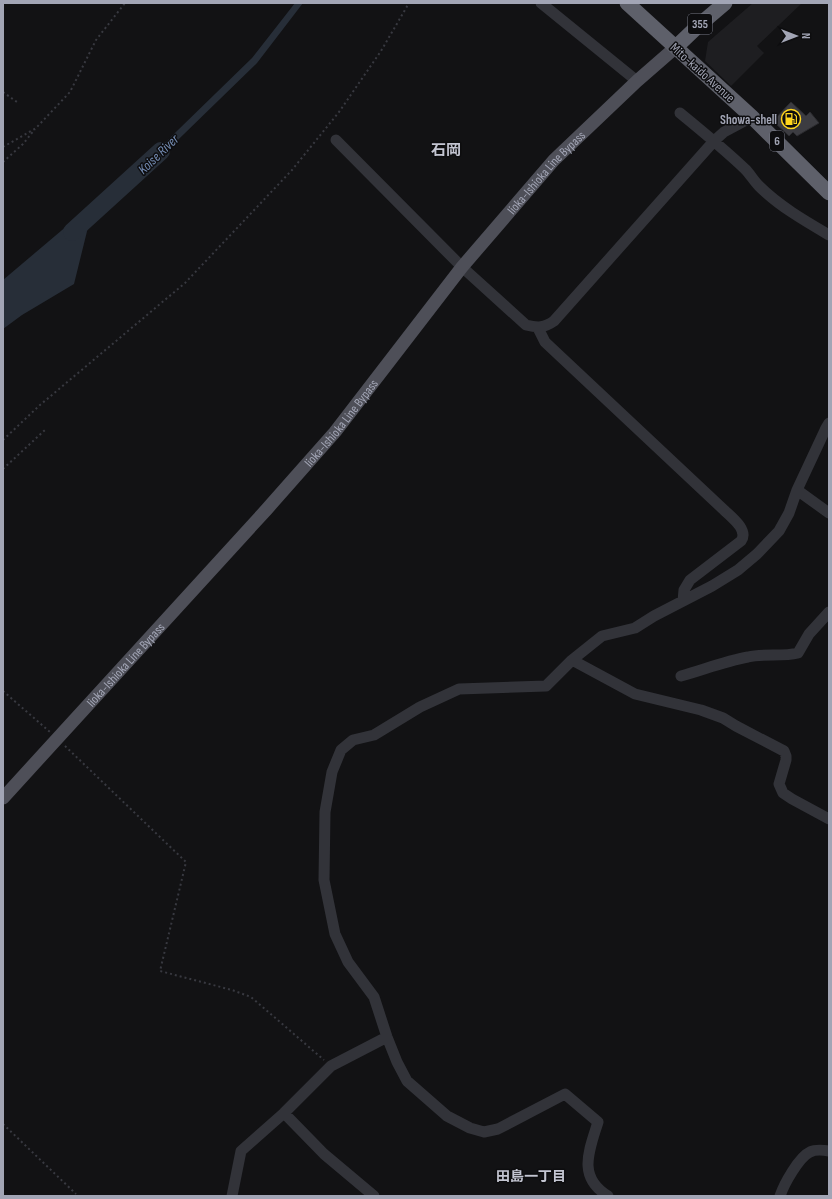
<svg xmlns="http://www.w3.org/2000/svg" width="832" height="1199" viewBox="0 0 832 1199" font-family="'Sofia Sans Condensed','Noto Sans JP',sans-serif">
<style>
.built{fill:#1e1e21}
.water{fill:#272e38}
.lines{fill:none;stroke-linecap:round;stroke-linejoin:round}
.river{stroke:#272e38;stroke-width:18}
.building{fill:#3c3c41;stroke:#2c2c30}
.path{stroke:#383940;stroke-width:2;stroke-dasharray:2 3;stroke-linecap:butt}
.minor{stroke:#323339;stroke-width:11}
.major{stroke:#4e4f58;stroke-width:13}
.highway{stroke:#5e606a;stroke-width:15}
.labels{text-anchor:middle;stroke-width:3;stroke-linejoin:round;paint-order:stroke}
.shield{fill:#0d0d0f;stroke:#757783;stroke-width:1}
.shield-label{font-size:12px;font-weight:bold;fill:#a2a5b5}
.street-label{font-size:13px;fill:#a2a5b5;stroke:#0d0d0f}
.poi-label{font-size:13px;font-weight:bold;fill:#a2a5b5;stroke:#0d0d0f;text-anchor:end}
.water-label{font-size:14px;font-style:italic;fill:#758db4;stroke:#0d0d0f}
.neighbourhood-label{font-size:14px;font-weight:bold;fill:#c3c5d1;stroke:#0d0d0f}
.quarter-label{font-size:15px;font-weight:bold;fill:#c3c5d1;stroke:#0d0d0f}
</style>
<rect width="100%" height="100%" fill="#121214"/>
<path class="built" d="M753,3h49l-45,43 7,7 -33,33 -26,-25 3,-19z"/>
<path class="water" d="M295,3h8l-46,60 -110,107 -5,-5 110,-107z
M94,203l-20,81 -52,31 -19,14v-49z"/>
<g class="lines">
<path class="river" d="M72,232l89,-81"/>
</g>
<path class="building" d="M791,102l15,14 4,-4 9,11 -22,13 -4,-4 -4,4 -16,-15z"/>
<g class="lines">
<path class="path" d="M3,92l14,10
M3,147l33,-19 34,-36 26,-52 29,-37
M3,162l20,-18 12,-15
M3,440l37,-35 145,-122 107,-113 47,-58 42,-61 28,-48
M3,469l43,-40
M3,691l47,41
M65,746l121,116 -26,109 72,19 19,7 73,63
M3,1124l73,70"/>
<path class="minor" d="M541,3l96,78
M680,113c22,18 44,36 65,56 5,5 9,12 14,17 20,20 46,35 70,49
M336,140l126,127 64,58c12,3 18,3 28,-4l160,-180 10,-9 28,-15
M538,328l7,14 179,168c7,7 25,20 17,31l-51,39 -6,10 -1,11
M797,490l32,23
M572,660l63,34 66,16 22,8 13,8 48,25 2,5v4l-7,24 4,9 9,6 37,20
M681,676c22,-6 44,-15 67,-19 16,-4 34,0 50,-4l11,-19 20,-22
M284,1113l40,41 50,42
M232,1196l9,-45 43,-38 47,-47 56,-29
M608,1196c-31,-19 -19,-45 -10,-74l-33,-28 -67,35 -14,3 -14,-4 -23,-12 -40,-35 -10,-19 -10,-25 -13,-40 -26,-35 -13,-28 -11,-54 1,-68 7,-40 9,-22 12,-10 21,-5 46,-28 39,-18 87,-3 26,-26 30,-24 33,-8 19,-12 58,-30 26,-16 19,-16 22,-23 10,-18 8,-23 29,-62 3,-5
M780,1196c4,-12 19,-39 30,-44 6,-3 13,-2 19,-1"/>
<path class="major" id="s1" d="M3,798l264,-289 68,-77 127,-165 92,-107 83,-79 39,-34"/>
<path class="highway" d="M627,3l125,114 77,76
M676,47l22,-21 27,-23"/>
</g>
<defs>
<symbol id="fuel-ring" viewBox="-11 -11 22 22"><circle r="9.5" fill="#0d0d0f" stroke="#ffd51e" stroke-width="1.5"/><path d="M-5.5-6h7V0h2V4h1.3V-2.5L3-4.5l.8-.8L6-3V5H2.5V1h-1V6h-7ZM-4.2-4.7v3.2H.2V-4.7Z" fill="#ffd51e"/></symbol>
</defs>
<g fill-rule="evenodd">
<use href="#fuel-ring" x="780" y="108" width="22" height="22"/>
</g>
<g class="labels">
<g class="shield">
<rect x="688" y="14" width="24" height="20" rx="3"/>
<rect x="770" y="131" width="14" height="20" rx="3"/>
</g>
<g class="shield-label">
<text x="700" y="28">355</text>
<text x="777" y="145">6</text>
</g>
<g class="street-label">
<text transform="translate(703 72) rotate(42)" y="5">Mito-kaido Avenue</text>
<text dy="5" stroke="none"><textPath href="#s1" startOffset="829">Iioka-Ishioka Line Bypass</textPath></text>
<text dy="5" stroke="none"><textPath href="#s1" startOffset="505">Iioka-Ishioka Line Bypass</textPath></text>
<text dy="5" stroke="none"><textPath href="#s1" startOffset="181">Iioka-Ishioka Line Bypass</textPath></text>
</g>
<g class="poi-label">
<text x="777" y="124">Showa-shell</text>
</g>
<g class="water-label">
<text transform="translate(158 154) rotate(-44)" y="5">Koise River</text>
</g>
<g class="neighbourhood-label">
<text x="531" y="1181">田島一丁目</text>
</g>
<g class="quarter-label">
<text x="446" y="155">石岡</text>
</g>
</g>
<rect width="832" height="1199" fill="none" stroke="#a2a5b5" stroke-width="8"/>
<g transform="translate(796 36) rotate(90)" stroke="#0d0d0f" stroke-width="3" paint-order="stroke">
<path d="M0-3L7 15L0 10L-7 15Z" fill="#a2a5b5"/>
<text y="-6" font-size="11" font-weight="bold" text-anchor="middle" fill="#a2a5b5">N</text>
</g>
</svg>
